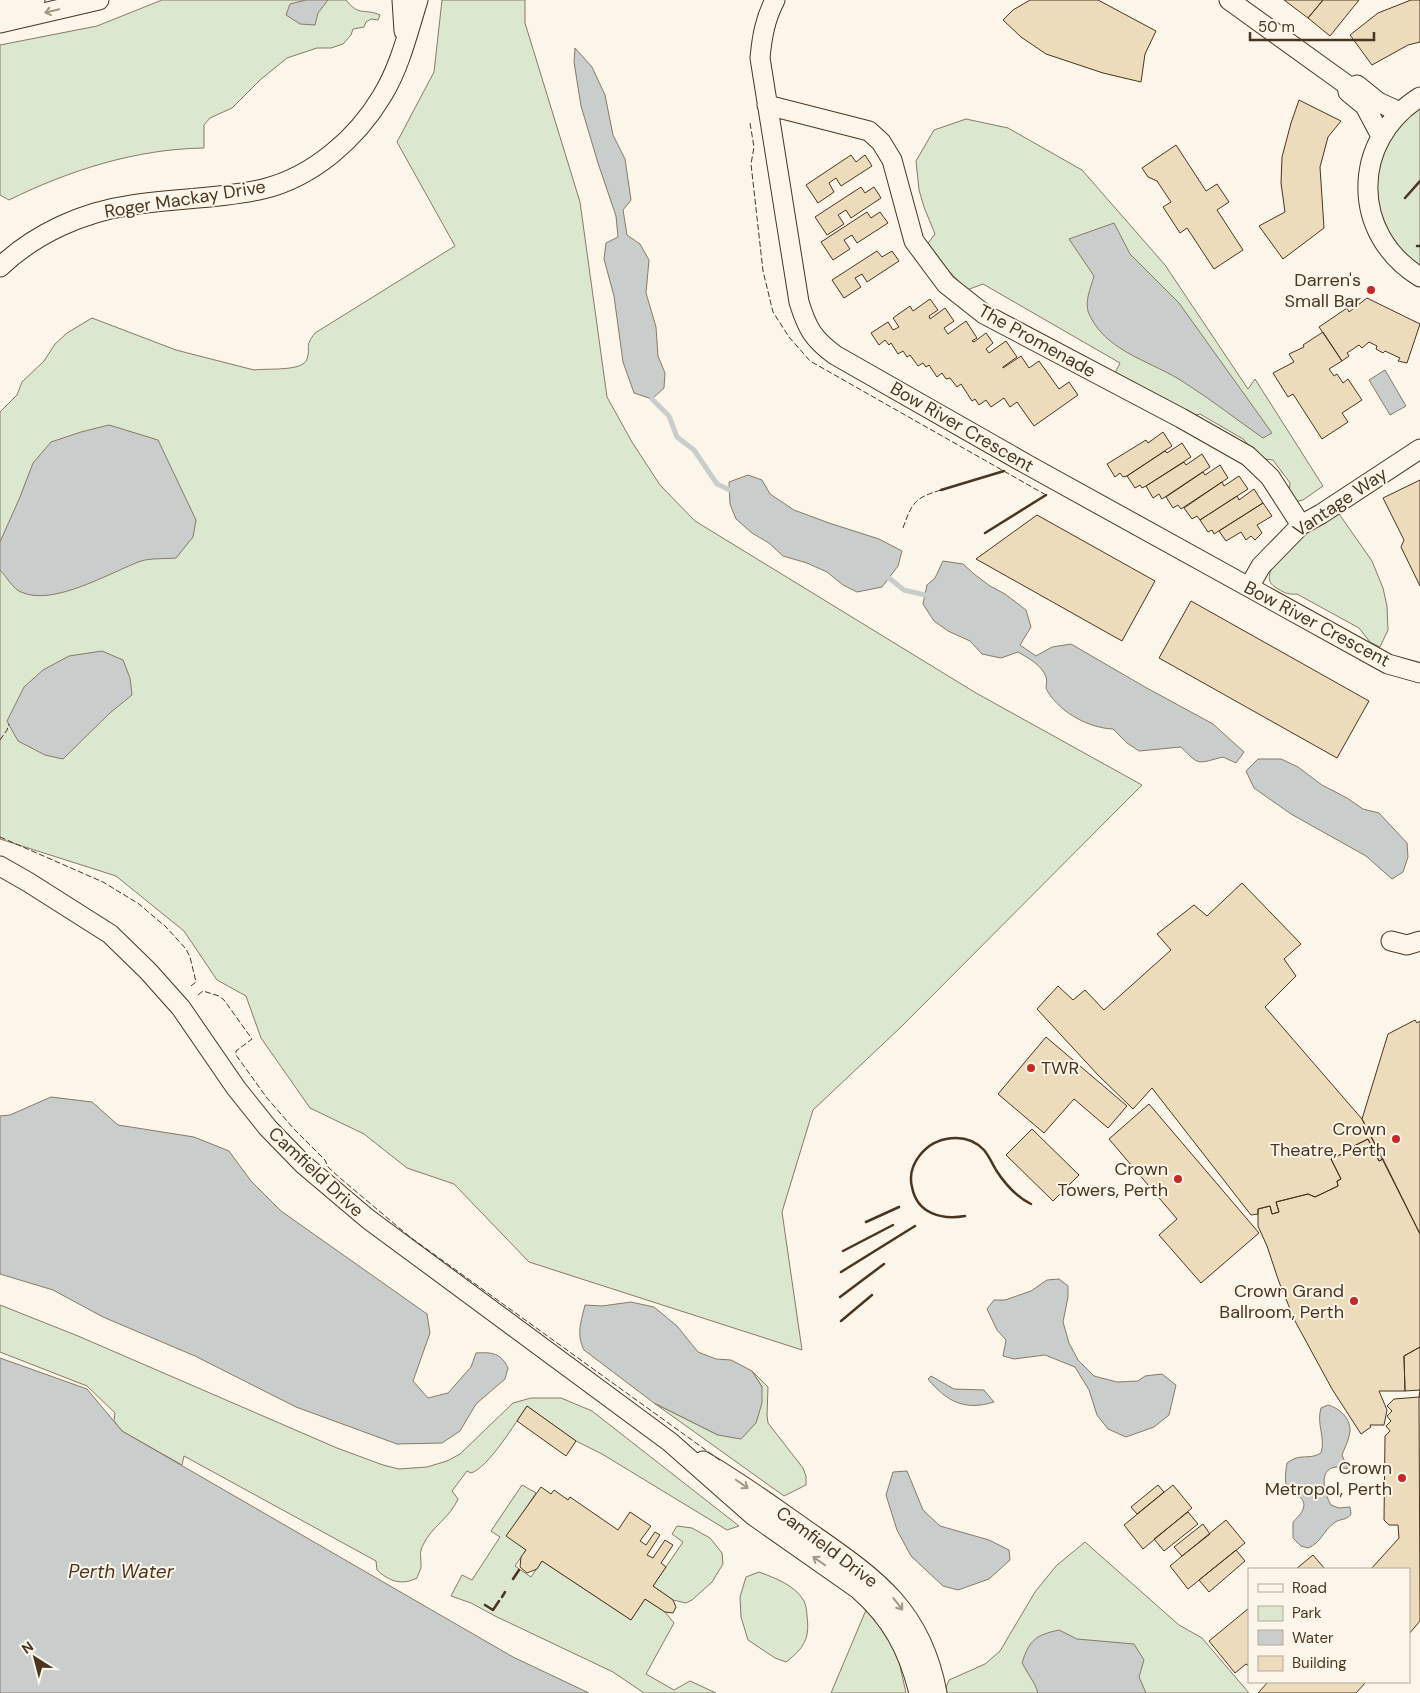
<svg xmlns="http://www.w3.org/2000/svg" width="1420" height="1693" viewBox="0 0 1420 1693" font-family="'DM Sans',sans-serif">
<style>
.green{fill:#dce7d0;stroke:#887966}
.water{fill:#c9cecd;stroke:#887966}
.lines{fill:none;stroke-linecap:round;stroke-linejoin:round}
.stream{stroke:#c9cecd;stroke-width:5}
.building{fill:#ecdcbc;stroke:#4a3520}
.minor-casing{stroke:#4a3520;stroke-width:21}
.minor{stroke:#fbf6e9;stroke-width:19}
.fence{stroke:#4a3520;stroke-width:1;stroke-dasharray:6 2.5;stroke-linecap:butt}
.wall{stroke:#4a3520;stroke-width:2.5}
.oneway{stroke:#a29684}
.poi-dot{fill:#c62828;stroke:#fbf6e9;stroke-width:2}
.labels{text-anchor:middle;stroke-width:4;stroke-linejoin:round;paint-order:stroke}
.street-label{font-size:18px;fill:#4a3520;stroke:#fbf6e9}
.poi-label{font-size:18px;fill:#4a3520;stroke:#fbf6e9;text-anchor:end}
.water-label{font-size:19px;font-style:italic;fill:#4a3520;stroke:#fbf6e9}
</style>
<rect width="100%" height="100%" fill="#fbf6e9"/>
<path class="green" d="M162,0h184c13,17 19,8 34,15l-2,5 -7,-1 -5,3 -2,5 -11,2 -2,6 -8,9 -12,4h-14l-30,10 -27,22 -28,28 -22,10 -6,7v23c-68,1 -134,22 -195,52l-9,-5v-150l97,-19z
M442,0h83v23l55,179 27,195 25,45 28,43 35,36 281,172 166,92 -241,242 -88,83 -31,102 20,138 -273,-88 -75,-78 -47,-16 -43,-34 -54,-26 -49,-70 -15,-42 -29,-16 -33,-49 -68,-55 -116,-37v-427l17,-17 5,-13 22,-21 11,-17 12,-11 25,-15 84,32 78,20c13,-2 49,2 53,-11 4,-13 -3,-12 8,-26l140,-87 -58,-104 37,-70z
M1420,97v180l-29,-24 -22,-80 42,-70z
M966,119l42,9 74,42 83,95 83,124 7,-10 68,107 -20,14 -8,2 -6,-8 1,-11 -17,-23 -8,-1 -10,-7 -12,-13 -43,-25 -8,2 -77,-43 5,-10 -137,-79 -16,6 -19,-20 -20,-27 7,-9 -11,-27 -5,-17 -3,-29 18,-31z
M1337,511l35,50 11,27 4,18 1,24 -8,17 -10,-5 -11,-14 -62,-34c-10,1 -14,-2 -22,-7 -27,-17 49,-67 62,-76z
M0,1305l78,31 259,112 46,17 16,4 28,-2 20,-6 13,-7 53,-51 18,-5h30l31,13 147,115 -12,4 -125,-76 -26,-13 -49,-35c-11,16 -39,62 -56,67l-4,-2 -15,20 6,8c-8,19 -27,28 -35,46 -4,7 -2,12 -2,19 1,4 -3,10 -4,14 -16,8 -28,3 -40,-8l-1,-9 -192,-105 -2,9 -60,-34 -8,-10 1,-8 -28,-27 -87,-34z
M752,1371l16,16 -1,28 1,8 35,45 3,8v9l-22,11 -130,-93 64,32 44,-48z
M522,1485l14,8 -29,43 19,14 -11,16 16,11 11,-16 89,59 14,-21 20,13 9,11 -28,51 28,16 16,-9 26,12h-72l-31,-21 -118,-56 -24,-13 -20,-7 11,-21 10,5 28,-43 -9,-6z
M677,1526l15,2 18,10 12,15 1,11 -11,18 -20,18 -6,3 -13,-3 -20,-14 30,-44 -11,-8z
M1085,1542l94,83 23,13 47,55h-305l5,-13 36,-16 15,-13 35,-59 21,-26z
M759,1572c16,6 36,13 45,29 2,4 3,11 3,15 3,23 -3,32 -21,46l-11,-4 -27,-18 -7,-23 -1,-20 6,-20z
M866,1610l24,27 8,20 8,36h-75z"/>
<path class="water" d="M306,0h22l-10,13 -3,12 -15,-1 -14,-9 4,-11z
M575,48l17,19 13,28 8,40 12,24 6,41 -8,10 4,25 13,9 9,16 -3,33 10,34 2,29 7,17 -1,15 -12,11 -18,-6 -11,-31 -9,-66 -10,-37 2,-16 12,-6 -2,-21 -18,-53 -17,-57 -7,-44z
M1114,223l16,31 49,49 93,130 -9,5c-26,-18 -51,-38 -78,-55 -31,-21 -77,-30 -95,-67 -7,-13 1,-28 4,-40l-25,-37z
M1385,370l21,36 -16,9 -21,-35z
M109,425l49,15 38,80 -3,17 -17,21c-11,1 -25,0 -35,3 -30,11 -88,46 -120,31 -8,-3 -15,-16 -21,-22v-28l20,-45 13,-34 18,-21 30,-10z
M748,475l14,5 8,14 24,16 35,13 50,16 23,12 -4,15 -16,21 -25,5 -14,-7 -16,-13 -20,-9 -24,-7 -14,-13 -17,-10 -16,-14 -6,-15 -1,-22z
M943,561l20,3 11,10 16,12 15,8 21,16 5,17 -11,18 16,11 16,-9 19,-3 74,43 68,37 31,28 -8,11 -13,-6c-25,6 -23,10 -42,-10l-42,4 -12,-8 -14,-14c-24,-1 -52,-16 -65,-37 -4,-5 0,-9 -2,-15 -4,-12 -18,-19 -28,-25l-17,6 -19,-4 -12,-13 -22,-10 -14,-10 -11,-17 4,-19 8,-7z
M102,651l21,9 7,18 2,17 -21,17 -48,47 -18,-4 -27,-14 -11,-20 17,-34 19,-17 26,-14z
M1258,759h23l17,8 24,18 25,13 16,11 16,4 28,30 1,14 -5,15 -11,7 -26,-23 -75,-42 -37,-26 -8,-17z
M51,1097l41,5 26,23 76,12 35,14 22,30 30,30 146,103 3,19 -17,48 15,17 20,-5 23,-26 5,-14c16,-1 25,0 32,15l-3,11 -29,25 -16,27 -18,12 -45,1 -101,-37 -101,-51 -92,-39 -50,-27 -53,-16v-158l10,-1z
M1059,1279l9,7v11l-5,25 6,21 9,17 16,16 23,6 21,-1 7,-5 17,-2 14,11 -7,30 -15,12 -28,10 -18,-8 -11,-14 -8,-25 -14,-23 -30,-12 -31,4 -11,-3 3,-16 -9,-10 -10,-21 7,-9h11l26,-9 16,-11z
M631,1302l23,5 23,19 21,26 18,7 15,1 21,11 10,16v16l-6,20 -15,16 -23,-4 -64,-32 -70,-53c-8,-16 -3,-28 1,-45l17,1z
M0,1358l87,31 35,42 391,226 76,36h-589z
M931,1376l23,13 30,1 10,12c-29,9 -47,0 -66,-23z
M1328,1405c12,3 26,16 21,31 -1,6 -5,13 -7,19l6,14c-4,-1 -9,-2 -12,-2 -19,2 -11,28 -5,38l8,3 11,-1 1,7c-4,7 -11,4 -17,9 -11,8 -13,20 -26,25l-7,-2 -8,-8v-16c7,-7 17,-17 6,-26 -4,-4 -9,-3 -12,-9 -3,-7 -1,-17 0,-24 15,-11 20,-2 34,-10 5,-15 -5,-29 0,-45z
M907,1471l16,39 17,16 49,14 20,10 1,10 -21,19 -31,11 -15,-4 -32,-30 -14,-26 -11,-35 7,-23z
M1059,1630l18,9 57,5 10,16 -5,17 7,16h-108l-3,-8 -13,-22c7,-23 14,-28 37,-33z"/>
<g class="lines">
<path class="stream" d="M652,399l17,17 8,21 17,13 23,34 13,6
M889,578l15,12 21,5"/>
</g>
<path class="building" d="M1030,0h68l58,31 -11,23 -4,28 -38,-9 -57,-19 -25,-17 -18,-17 10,-10z
M1284,0h39l-15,18z
M1323,0h36l-29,36 -22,-18z
M1411,0h9v42l-12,3 -36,20 -22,-30 28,-22z
M1299,100l42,21 -13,16 -8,30 4,61 -41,31 -24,-33 26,-14 -4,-29 1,-26 9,-34z
M1176,145l30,46 11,-7 12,18 -12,8 26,40 -29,19 -27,-41 -7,5 -17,-26 8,-5 -14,-21 -9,-4 -6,-9z
M851,155l5,7 9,-7 7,11 -31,20 -5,-8 -7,5 5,9 -16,11 -12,-18z
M861,187l4,6 9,-6 7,11 -30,20 -5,-8 -8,5 6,9 -17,11 -12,-18z
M867,212l4,6 9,-6 8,11 -31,20 -5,-8 -8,5 6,9 -17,11 -12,-18z
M877,251l5,6 10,-6 7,10 -32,21 -5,-8 -7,4 6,9 -17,11 -12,-18z
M1367,298l53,26 -13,39 -9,-2 2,-3 -15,-7 -2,2 -7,-4 1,-3 -8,-4 -7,6 -3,-3 -12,8 2,3 -7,5 -23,-34 28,-19 2,4z
M930,299l8,11 -9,6 1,3 15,-11 9,13 -10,7 4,6 18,-13 11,17 -5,3 2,1 12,-9 7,10 -7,6 3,4 17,-12 11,16 -14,10v1l18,-12 8,12 10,-7 20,28 10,-7 9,13 -44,31 -17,-24 -7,5 -6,-9 -13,9 -5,-7 -7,5 -4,-6 -3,2 -11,-17 -4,3 -7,-9 -4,1 -4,-6 -5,4 -8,-12 -3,2 -3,-4 -5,3 -8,-11 -3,2 -4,-6 -5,3 -7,-11 -2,2 -4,-5 -6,5 -8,-12 17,-11 5,8 6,-3 -6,-9 17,-12 3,5z
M1323,332l19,29 -13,8 5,7 3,-2 6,9 5,-4 14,21 -20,13 6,9 -26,17 -29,-45 -5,3 -15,-24 21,-11 -5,-8 15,-7 -1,-2z
M1163,432l9,14 -45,30 -4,1 -3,-4 -5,4 -8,-13 39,-24 2,3z
M1182,443l9,14 -45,29 -4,2 -2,-3 -5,3 -8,-12 38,-25 2,2z
M1202,454l8,13 -48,32 -3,-5 -6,4 -7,-12 38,-24 2,3z
M1220,465l8,13 -47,31 -3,-4 -5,3 -7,-11 37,-25 2,3z
M1239,476l9,13 -48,31 -3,-4 -5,3 -8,-11 38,-26 2,4z
M1420,480v106l-19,-39 3,-7 -21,-42z
M1254,489l9,14 -49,31 -2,-4 -4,2 -8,-12 37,-24 2,4z
M1263,503l9,13 -15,9 5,8 -7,7 -4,-4 -5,4 -5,-8 -15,9 -7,-10z
M1037,515l118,66 -33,60 -146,-82z
M1191,601l178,100 -32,57 -178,-100z
M1242,883l59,61 -17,15 12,17 -31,31 97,112 21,40 -4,2 -11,-22 -14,7 1,2 -24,11 10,20 -4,2 1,5 -23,11 -7,-3 -32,8 3,10 -7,2 -2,-8 -12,3v5l-7,1 -99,-127 -19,21 -35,-34 -61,-66 21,-23 15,14 12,-10 19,20 67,-60 -14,-16 37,-29 13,11z
M1415,1020l2,3 3,-2v213l-58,-115 26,-85z
M1046,1037l81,69 -19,22 -34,-29 -30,34 -46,-39z
M1149,1104l110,129 -58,50 -42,-48 18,-16 -68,-80z
M1032,1129l47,46 -26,26 -47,-46z
M1368,1139l11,22 4,-2 37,75v113l-16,9 1,35h-26l8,19 -3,15h-14l1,2 -10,7 -29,-45 -37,-68 -16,-39 -12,-36 -9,-20v-17l12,-3 2,8 7,-2 -3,-10 32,-8 7,3 23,-11 -1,-5 4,-2 -10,-20 24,-11 -1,-2z
M1420,1347v50h-1l1,-7 -15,1 -1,-35z
M1419,1397l1,224 -11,13v-65h-38l28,-31 -1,-13h-9l-5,-5 1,-84 5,-5 -4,-5 5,-5 -4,-5 5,-5 -5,-5 7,-7z
M527,1406l49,35 -10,15 -49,-35z
M1158,1485l6,7 -27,22 -6,-7z
M1173,1485l19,23 -49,41 -19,-24z
M541,1487l10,7 3,-4 14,10 2,-3 48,33 12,-18 21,14 -11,15 6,4 9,-13 5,3 -13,20 6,3 12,-18 8,5 -12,18 5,4 -13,19 20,14 3,7 -3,6 -8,-1 -20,-13 -14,21 -89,-59 -5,8 -10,4 -7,-6 1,-10 5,-7 -20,-14z
M1188,1512l10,12 -34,27 -10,-12z
M1226,1520l19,23 -57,46 -18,-23z
M1203,1524l7,10 -28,22 -8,-9z
M1236,1550l9,11 -36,31 -10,-12z
M1313,1555l12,14h-29z
M1249,1608v58l-3,-2 -11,9 -26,-32z
M1268,1682h98l-10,11h-98z"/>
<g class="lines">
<defs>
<path id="minor" d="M402,0l2,31
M775,0c-10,19 -13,37 -15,58l39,244c8,26 14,37 36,53l193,110 360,199 32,9
M1229,0l118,85 1,7 17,14 16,30
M0,9l35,-9
M0,23l99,-23
M1357,85l21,17 22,10
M1420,97c-69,43 -70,137 0,180
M767,105l102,26 12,11 11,18 22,81 32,43 38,30 197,104 67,38 22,21 31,48
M0,267c36,-34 83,-55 132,-62 43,-7 88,-6 131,-16 50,-12 94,-51 119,-93 18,-29 26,-64 36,-96
M1249,587l12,-21 40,-41 20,-11 99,-65
M0,866l28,16 82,52 38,37 33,37 55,80 32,40 35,36 65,55 302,223 84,74 104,73c34,30 50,60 61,104
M1391,941l16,4 13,-4
M703,1461c35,20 66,43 99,66 68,48 119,78 135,166"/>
</defs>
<use href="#minor" class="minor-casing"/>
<use href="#minor" class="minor"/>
<path class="fence" d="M750,123l4,24 -3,17 12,107 10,41 16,25 21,24 236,134
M903,528c9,-25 11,-30 38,-38
M0,740l7,-10 2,-6
M0,837l103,45 36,22 27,23 20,22 4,8 6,25 -5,4
M198,995l5,-4 16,5 5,4 28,39 -16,12v4l31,43 27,31 31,31 3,7 12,11 70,59 311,224"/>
<path class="wall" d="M1405,198l15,-17
M1417,246h3
M941,490l63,-19
M985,533l61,-38
M965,1216c-23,4 -48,-2 -53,-29 -3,-12 0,-22 8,-32 15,-19 46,-24 64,-5 5,6 8,13 12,20 9,14 19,26 35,34
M866,1222l33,-15
M843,1251l50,-26
M841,1272l74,-46
M840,1297l44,-33
M841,1321l31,-26
M513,1579l6,-9
M502,1597l3,-5
M485,1605l8,5 6,-9"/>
</g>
<defs><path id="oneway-shaft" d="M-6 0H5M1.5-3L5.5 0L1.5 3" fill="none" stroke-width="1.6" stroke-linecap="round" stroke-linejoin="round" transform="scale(1.25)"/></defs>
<g class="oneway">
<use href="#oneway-shaft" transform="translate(52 11) rotate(167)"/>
<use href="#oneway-shaft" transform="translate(742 1484) rotate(35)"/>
<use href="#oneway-shaft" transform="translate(819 1561) rotate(-145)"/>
<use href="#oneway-shaft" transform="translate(898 1604) rotate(52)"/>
</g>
<g class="poi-dot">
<circle cx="1371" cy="290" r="5"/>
<circle cx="1031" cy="1068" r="5"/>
<circle cx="1396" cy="1139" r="5"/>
<circle cx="1178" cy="1179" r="5"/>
<circle cx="1354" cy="1301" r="5"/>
<circle cx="1402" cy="1478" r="5"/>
</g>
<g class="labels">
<g class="street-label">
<text transform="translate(185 199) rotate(-9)" y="6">Roger Mackay Drive</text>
<text transform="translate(1037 341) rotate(29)" y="6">The Promenade</text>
<text transform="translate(962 427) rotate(30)" y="6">Bow River Crescent</text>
<text transform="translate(1340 502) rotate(-34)" y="6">Vantage Way</text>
<text transform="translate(1317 624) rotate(28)" y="6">Bow River Crescent</text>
<text transform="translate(316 1172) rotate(43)" y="6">Camfield Drive</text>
<text transform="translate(827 1547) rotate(37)" y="6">Camfield Drive</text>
</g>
<g class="poi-label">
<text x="1361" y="286">Darren's<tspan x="1361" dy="21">Small Bar</tspan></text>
<text x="1041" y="1074" text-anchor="start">TWR</text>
<text x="1386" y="1135">Crown<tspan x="1386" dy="21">Theatre, Perth</tspan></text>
<text x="1168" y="1175">Crown<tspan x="1168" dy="21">Towers, Perth</tspan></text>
<text x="1344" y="1297">Crown Grand<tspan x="1344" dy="21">Ballroom, Perth</tspan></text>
<text x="1392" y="1474">Crown<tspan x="1392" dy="21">Metropol, Perth</tspan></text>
</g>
<g class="water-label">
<text x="121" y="1578">Perth Water</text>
</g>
</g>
<rect x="1248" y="1568" width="162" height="115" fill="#fbf6e9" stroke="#b4a999"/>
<rect x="1258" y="1584" width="25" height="8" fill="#fbf6e9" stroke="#b4a999"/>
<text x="1292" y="1593" font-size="15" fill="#4a3520">Road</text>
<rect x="1258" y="1606" width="25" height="15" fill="#dce7d0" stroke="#b4a999"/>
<text x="1292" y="1618" font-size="15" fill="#4a3520">Park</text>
<rect x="1258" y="1630" width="25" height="15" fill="#c9cecd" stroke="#b4a999"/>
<text x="1292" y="1643" font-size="15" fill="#4a3520">Water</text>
<rect x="1258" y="1656" width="25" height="15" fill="#ecdcbc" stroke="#b4a999"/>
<text x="1292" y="1668" font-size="15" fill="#4a3520">Building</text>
<g transform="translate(35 1658) rotate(324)" stroke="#fbf6e9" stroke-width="4" paint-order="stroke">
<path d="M0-4L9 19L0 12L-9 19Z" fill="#4a3520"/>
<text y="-8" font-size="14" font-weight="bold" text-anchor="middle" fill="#4a3520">N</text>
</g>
<path d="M1250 32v8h124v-8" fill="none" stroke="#4a3520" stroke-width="2.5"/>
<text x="1258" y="32" font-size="15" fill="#4a3520" stroke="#fbf6e9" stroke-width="4" paint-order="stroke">50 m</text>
</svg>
